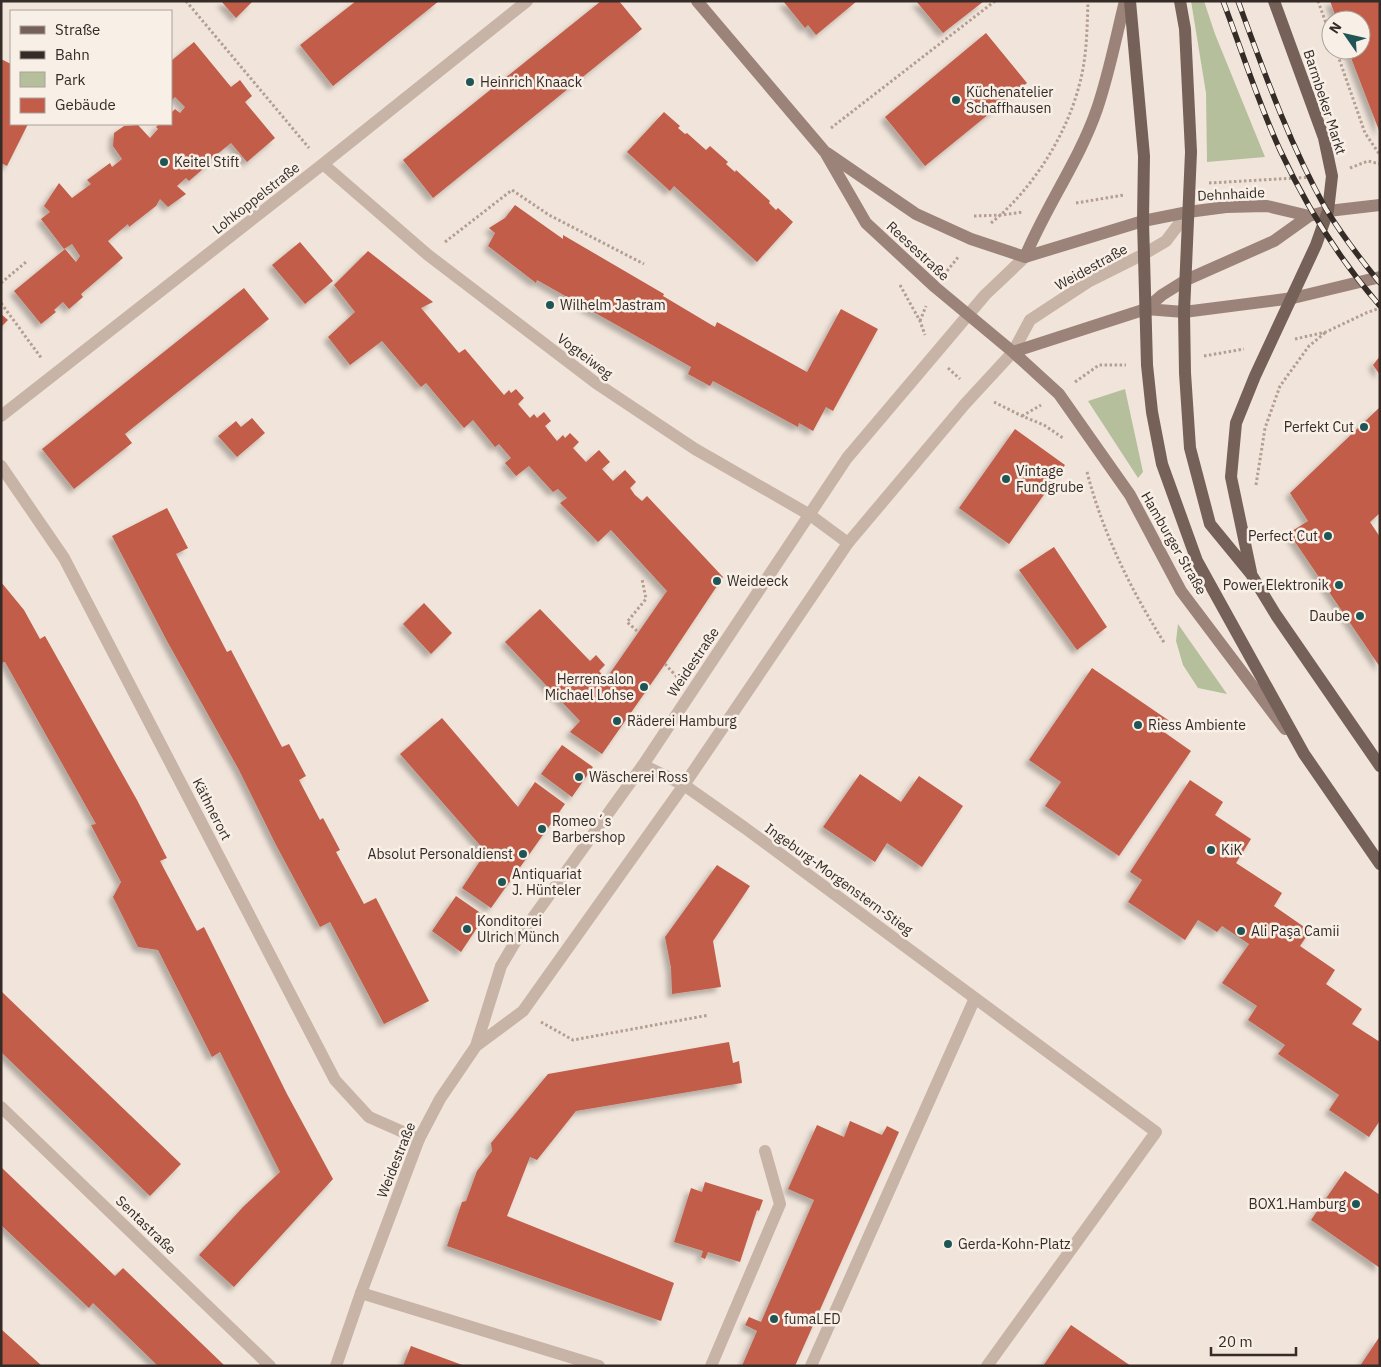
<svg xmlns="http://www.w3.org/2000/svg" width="1381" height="1367" viewBox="0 0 1381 1367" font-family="'IBM Plex Sans',sans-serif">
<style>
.green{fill:#b6bf9c}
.building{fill:#c15d49;filter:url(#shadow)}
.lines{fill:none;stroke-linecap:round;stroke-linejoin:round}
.path{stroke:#b49e92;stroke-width:3;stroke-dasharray:2.5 2.5;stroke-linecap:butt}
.service{stroke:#c8b4a7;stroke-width:12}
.minor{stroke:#c8b4a7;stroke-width:12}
.tertiary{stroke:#c8b4a7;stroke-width:12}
.secondary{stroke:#9c8379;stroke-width:12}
.primary{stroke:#766159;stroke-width:12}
.rail-casing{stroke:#352b27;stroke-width:5.5}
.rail{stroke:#f8efe7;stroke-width:4;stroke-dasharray:11;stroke-linecap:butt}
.poi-dot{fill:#1f5554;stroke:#f8efe7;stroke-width:2}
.labels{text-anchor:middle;stroke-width:5;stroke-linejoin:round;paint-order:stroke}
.poi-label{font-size:14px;fill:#352b27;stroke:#f8efe7;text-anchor:start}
.street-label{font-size:14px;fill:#352b27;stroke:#f8efe7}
</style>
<defs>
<filter id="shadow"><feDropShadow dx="-4.5" dy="4.5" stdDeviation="2.5" flood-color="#0004"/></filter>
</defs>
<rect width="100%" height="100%" fill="#f1e5db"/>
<path class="green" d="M1191,1h13l11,33 50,123 -58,5 -1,-69z
M1125,389l18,83 -5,6 -50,-77z
M1178,624l49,70 -29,-6 -15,-23 -7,-24z"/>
<path class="building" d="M221,1h32l-17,17z
M356,1h83l-106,85 -33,-41z
M601,1h18l23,28 -209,169 -30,-38z
M783,1h74l-41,34 -8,-10 -3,3z
M916,1h68l-41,32z
M1330,1h50v132l-32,-83h13v-30h-24z
M986,33l41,50 -102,83 -40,-49z
M194,42l37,45 9,-7 12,16 -7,6 30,36 -28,24 -16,-19 -21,17v3l-21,18 -3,-3 -9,8 9,8 -18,13 -8,-8 -4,7 -27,21 -1,-3 -20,17 15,17 -42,36 2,3 -14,12 -6,-7 -9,8 2,2 -15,12 -27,-33 51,-42 11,13 4,-6 -8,-12 -8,5 -23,-30 9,-7 -6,-6 15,-23 13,15 19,-14 -4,-4 23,-17 2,4 10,-8 -9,-13 1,-13 10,-7 14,-1 12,13 8,-9 -2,-2 3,-3h12v-11l4,-4 5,4 5,-6 -10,-10 -4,4v-40z
M1,59l10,5v60h17l-21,42 -6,-3z
M664,112l16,14 -2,2 7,6 2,-1 19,17 4,-4 18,16 -2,2 9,8 1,-2 34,31 -1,2 7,7 2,-2 15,14 -36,40 -83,-76 -4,5 -43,-39z
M515,205l48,34v-4l101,59 -1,2 52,31 2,-5 90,50 34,-63 37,20 -45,82 -7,-4 -13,24 -14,-8 -1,4 -85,-46 -3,5 -22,-12 3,-7 -154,-87 -1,3 -48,-37 7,-13 -6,-5 16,-10z
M300,242l33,39 -28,23 -33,-39z
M368,251l65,51 -12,6 38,45 6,-4 39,46 5,-5 2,3 5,-4 8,9 -6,6 12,14 4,-4 3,4 7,-6 7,9 -6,5 12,15 6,-6 2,3 5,-5 9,9 -6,6 13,14 13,-12 11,12 -8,7 11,12 12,-11 11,12 -6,6 5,7 7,6 5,-5 76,81 -58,87 -63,90 -32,-22 10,-11 -75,-79 35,-33 50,52 6,-6 9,10 -6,6 7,8 61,-88 -56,-61 -13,12 -38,-39 7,-5 -9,-9 -5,3 -24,-26 -13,10 -11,-13 6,-5 -12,-14 -4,3 -22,-27 -9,8 -38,-45 -5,4 -39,-46 -32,24 -22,-28 27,-25 -21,-27z
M244,288l25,31 -144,115 7,9 -58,46 -32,-40z
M1,314l7,6 -7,7z
M1380,356v19l-7,-10z
M1380,407v106l-10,9 10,15v130l-91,-134 19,-12 -18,-28z
M252,418l13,15 -28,24 -19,-21 18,-15 5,6z
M1015,429l50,36 -56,79 -50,-36z
M167,508l21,40 -12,6 51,98 4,-2 51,97 7,-3 17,32 -7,4 21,40 3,-2 17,32 -4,2 28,52 12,-6 53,103 -45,23 -54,-102 -10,5 -45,-84 -36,-73 -72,-129 -55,-105z
M1054,547l53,80 -30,23 -58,-80z
M1,582l23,28 16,29 5,-3 92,164 30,58 -7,3 37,70 7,-4 83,167 46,85 -99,108 -35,-32 44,-48 37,-35 -60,-120 -8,5 -54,-107 -20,-3 -25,-50 8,-15 -30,-57 5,-1 -91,-162 -4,1z
M424,603l28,30 -21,21 -28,-30z
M1092,668l79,54 -7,10 27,19 -72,105 -74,-50 16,-24 -32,-22z
M442,718l76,89 17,-25 30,22 -74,104 -29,-20 24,-36 -86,-98z
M562,745l31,22 -21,30 -31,-23z
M860,774l41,28 18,-26 44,30 -41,61 -35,-24 -12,19 -52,-35z
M1190,780l33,22 -8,13 36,24 -15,24 46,30 -8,13 36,25 -10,15 35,24 -9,14 36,25 -10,15 28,18v81l-1,-1 -10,15 -40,-27 10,-15 -61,-41 7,-9 -37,-25 9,-14 -35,-23 27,-39 -27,-18 -5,6 -19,-12 -13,20 -57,-38 14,-22 -12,-8z
M717,865l33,21 -37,55 8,46 -49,7 -1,-26 -6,-31z
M456,896l29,20 -24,36 -29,-21z
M1,991l180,173 -31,32 -149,-144z
M729,1042l4,21 6,-2 3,22 -166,28 -39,49 -7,-3 -23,59 167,67 -13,38 -214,-75 15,-44 4,-1 11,-30 15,-20 -1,-8 57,-69z
M850,1121l32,14 5,-9 12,6 -104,234h-53l15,-35 -12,-6 4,-8 12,5 53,-122 -26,-11 29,-64 27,12z
M1,1167l114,109 8,-8 102,98h-67l-65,-63 -4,5 -88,-83z
M1345,1171l35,24v73l-69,-48z
M705,1182l58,18 -4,11 -2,-1 -17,52 -32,-10 -3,7 -4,-2 2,-6 -29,-9 17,-54 11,4z
M1071,1325l60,41h-88z
M1,1329l41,37h-41z
M1380,1336v30h-20z
M411,1346l54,20h-62z"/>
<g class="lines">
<path class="path" d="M186,1l123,147
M1318,1l13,36
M1336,50l29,83 15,22
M831,128l164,-127
M1350,168l18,-7 12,3
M1209,183l104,-6
M1076,203l48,-8
M974,216l28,-1 21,-3
M991,223c41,-33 75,-87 88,-137 8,-28 8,-57 9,-85
M445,242l67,-52 37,25 95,49
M947,271l12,-15
M1,283l25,-21
M900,285l20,36 5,14
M1,303l41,56
M920,321l6,-15
M1295,339l31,-7 40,-19 14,-5
M1204,356l40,-7
M948,368l12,11
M1075,382l24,-17h27
M994,402l28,14 22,9 19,13
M1022,416l19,-11
M1087,472c16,62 44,118 78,172
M1256,485l9,-57 15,-42 29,-40 17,-14
M637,631l-10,-9 19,-23 -4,-20
M665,664l12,13
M541,1022l32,18 136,-25"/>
<path class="service" d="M643,765l41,20 61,43 411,304 -169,234
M711,1366l69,-162 -15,-53
M811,1366l164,-368"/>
<path class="minor" d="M323,164l105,91 168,128 99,66 115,66 38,28
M1,416l322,-252 204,-163
M1,466l63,92 271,522 34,37 50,22
M1,1107l269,259
M361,1293l238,73"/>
<path class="tertiary" d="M476,1046l47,-35 161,-226 164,-242 117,-139 48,-52 17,-32 58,-38 56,-28 22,-13 22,-29
M336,1366l25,-73 58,-154 21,-40 36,-53 25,-80 13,-22 129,-179 204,-307 138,-163 40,-38"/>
<path class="secondary" d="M697,1l128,151 41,71 69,64 78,65 46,42 71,101 51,96 104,138
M827,153l89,61 55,25 54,18
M1025,257l118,-36 45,-9 38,-5 41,-1 42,10 19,-5 52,-6
M1025,257c21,-51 54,-96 72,-148 12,-35 19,-72 28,-108
M1146,309l16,-14 24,-15 88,-39 35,-25
M1013,352l133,-43 38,3 109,-14 87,-21"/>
<path class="primary" d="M1130,1l14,155 -1,65 4,144 5,47 10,52 35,97 107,193 76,110
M1180,1l5,28 6,123 -7,160 1,61 5,75 20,76 41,50 25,41 104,151
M1251,572l-20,-95 5,-54 19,-47 61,-131 12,-34 4,-35 -8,-38 -50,-137"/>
<defs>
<path id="rail" d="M1223,1c19,50 35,101 57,149 26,56 59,109 100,156
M1238,1c26,71 51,142 88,208 16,26 35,51 54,74"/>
</defs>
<use href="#rail" class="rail-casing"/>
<use href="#rail" class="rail"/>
</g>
<g class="poi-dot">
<circle cx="470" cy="82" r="5"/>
<circle cx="956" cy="100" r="5"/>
<circle cx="164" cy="162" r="5"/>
<circle cx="550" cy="305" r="5"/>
<circle cx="1364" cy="427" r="5"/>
<circle cx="1006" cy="479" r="5"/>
<circle cx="1328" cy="536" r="5"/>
<circle cx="717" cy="581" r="5"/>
<circle cx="1339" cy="585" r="5"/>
<circle cx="1360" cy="616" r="5"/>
<circle cx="644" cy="687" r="5"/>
<circle cx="617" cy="721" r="5"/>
<circle cx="1138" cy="725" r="5"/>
<circle cx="579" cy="777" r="5"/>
<circle cx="542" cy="829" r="5"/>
<circle cx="1211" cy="850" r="5"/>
<circle cx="523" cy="854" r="5"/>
<circle cx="502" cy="882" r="5"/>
<circle cx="467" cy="929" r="5"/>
<circle cx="1241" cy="931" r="5"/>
<circle cx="1356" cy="1204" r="5"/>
<circle cx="948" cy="1244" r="5"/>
<circle cx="774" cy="1319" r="5"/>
</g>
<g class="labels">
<g class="poi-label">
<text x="480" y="87">Heinrich Knaack</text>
<text x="966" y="97">Küchenatelier<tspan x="966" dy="16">Schaffhausen</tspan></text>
<text x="174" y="167">Keitel Stift</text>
<text x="560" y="310">Wilhelm Jastram</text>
<text x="1354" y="432" text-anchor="end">Perfekt Cut</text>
<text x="1016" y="476">Vintage<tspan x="1016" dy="16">Fundgrube</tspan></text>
<text x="1318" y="541" text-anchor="end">Perfect Cut</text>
<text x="727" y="586">Weideeck</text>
<text x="1329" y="590" text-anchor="end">Power Elektronik</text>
<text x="1350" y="621" text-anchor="end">Daube</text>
<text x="634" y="684" text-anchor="end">Herrensalon<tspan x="634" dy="16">Michael Lohse</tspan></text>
<text x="627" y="726">Räderei Hamburg</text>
<text x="1148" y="730">Riess Ambiente</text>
<text x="589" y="782">Wäscherei Ross</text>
<text x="552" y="826">Romeo´s<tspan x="552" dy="16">Barbershop</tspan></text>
<text x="1221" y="855">KiK</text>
<text x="513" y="859" text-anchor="end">Absolut Personaldienst</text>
<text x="512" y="879">Antiquariat<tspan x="512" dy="16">J. Hünteler</tspan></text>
<text x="477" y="926">Konditorei<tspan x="477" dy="16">Ulrich Münch</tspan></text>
<text x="1251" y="936">Ali Paşa Camii</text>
<text x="1346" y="1209" text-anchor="end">BOX1.Hamburg</text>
<text x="958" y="1249">Gerda-Kohn-Platz</text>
<text x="784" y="1324">fumaLED</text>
</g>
<g class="street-label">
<text transform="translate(1325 102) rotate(72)" y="5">Barmbeker Markt</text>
<text transform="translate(1231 194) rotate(-3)" y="5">Dehnhaide</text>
<text transform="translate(256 198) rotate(-38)" y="5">Lohkoppelstraße</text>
<text transform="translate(918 251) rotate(43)" y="5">Reesestraße</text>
<text transform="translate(1091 267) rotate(-29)" y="5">Weidestraße</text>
<text transform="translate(585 356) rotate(37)" y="5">Vogteiweg</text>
<text transform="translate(1174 543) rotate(60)" y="5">Hamburger Straße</text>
<text transform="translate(693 662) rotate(-56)" y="5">Weidestraße</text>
<text transform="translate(212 809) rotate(63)" y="5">Käthnerort</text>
<text transform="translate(839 879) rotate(36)" y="5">Ingeburg-Morgenstern-Stieg</text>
<text transform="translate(396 1160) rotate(-68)" y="5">Weidestraße</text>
<text transform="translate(146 1225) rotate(44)" y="5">Sentastraße</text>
</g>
</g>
<rect width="1381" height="1367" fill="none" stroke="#352b27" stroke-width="5"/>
<rect x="10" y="10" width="162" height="115" fill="#f8efe7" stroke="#aaa19a"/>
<rect x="20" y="26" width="25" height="8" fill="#766159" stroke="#aaa19a"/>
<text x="55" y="35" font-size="15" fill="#352b27">Straße</text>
<rect x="20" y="51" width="25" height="8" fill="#352b27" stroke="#aaa19a"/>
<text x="55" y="60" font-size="15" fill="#352b27">Bahn</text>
<rect x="20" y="72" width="25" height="15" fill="#b6bf9c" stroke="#aaa19a"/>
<text x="55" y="85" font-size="15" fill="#352b27">Park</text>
<rect x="20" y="98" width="25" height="15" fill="#c15d49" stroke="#aaa19a"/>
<text x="55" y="110" font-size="15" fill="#352b27">Gebäude</text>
<g transform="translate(1346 35) rotate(304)"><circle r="24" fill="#f8efe7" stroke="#aaa19a"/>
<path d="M0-4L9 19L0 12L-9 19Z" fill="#1f5554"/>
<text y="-8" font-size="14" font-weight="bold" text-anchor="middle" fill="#352b27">N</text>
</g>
<path d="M1211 1347v8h85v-8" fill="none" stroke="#352b27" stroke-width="2.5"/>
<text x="1218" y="1347" font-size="15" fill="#352b27" stroke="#f8efe7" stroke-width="4" paint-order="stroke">20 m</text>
</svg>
